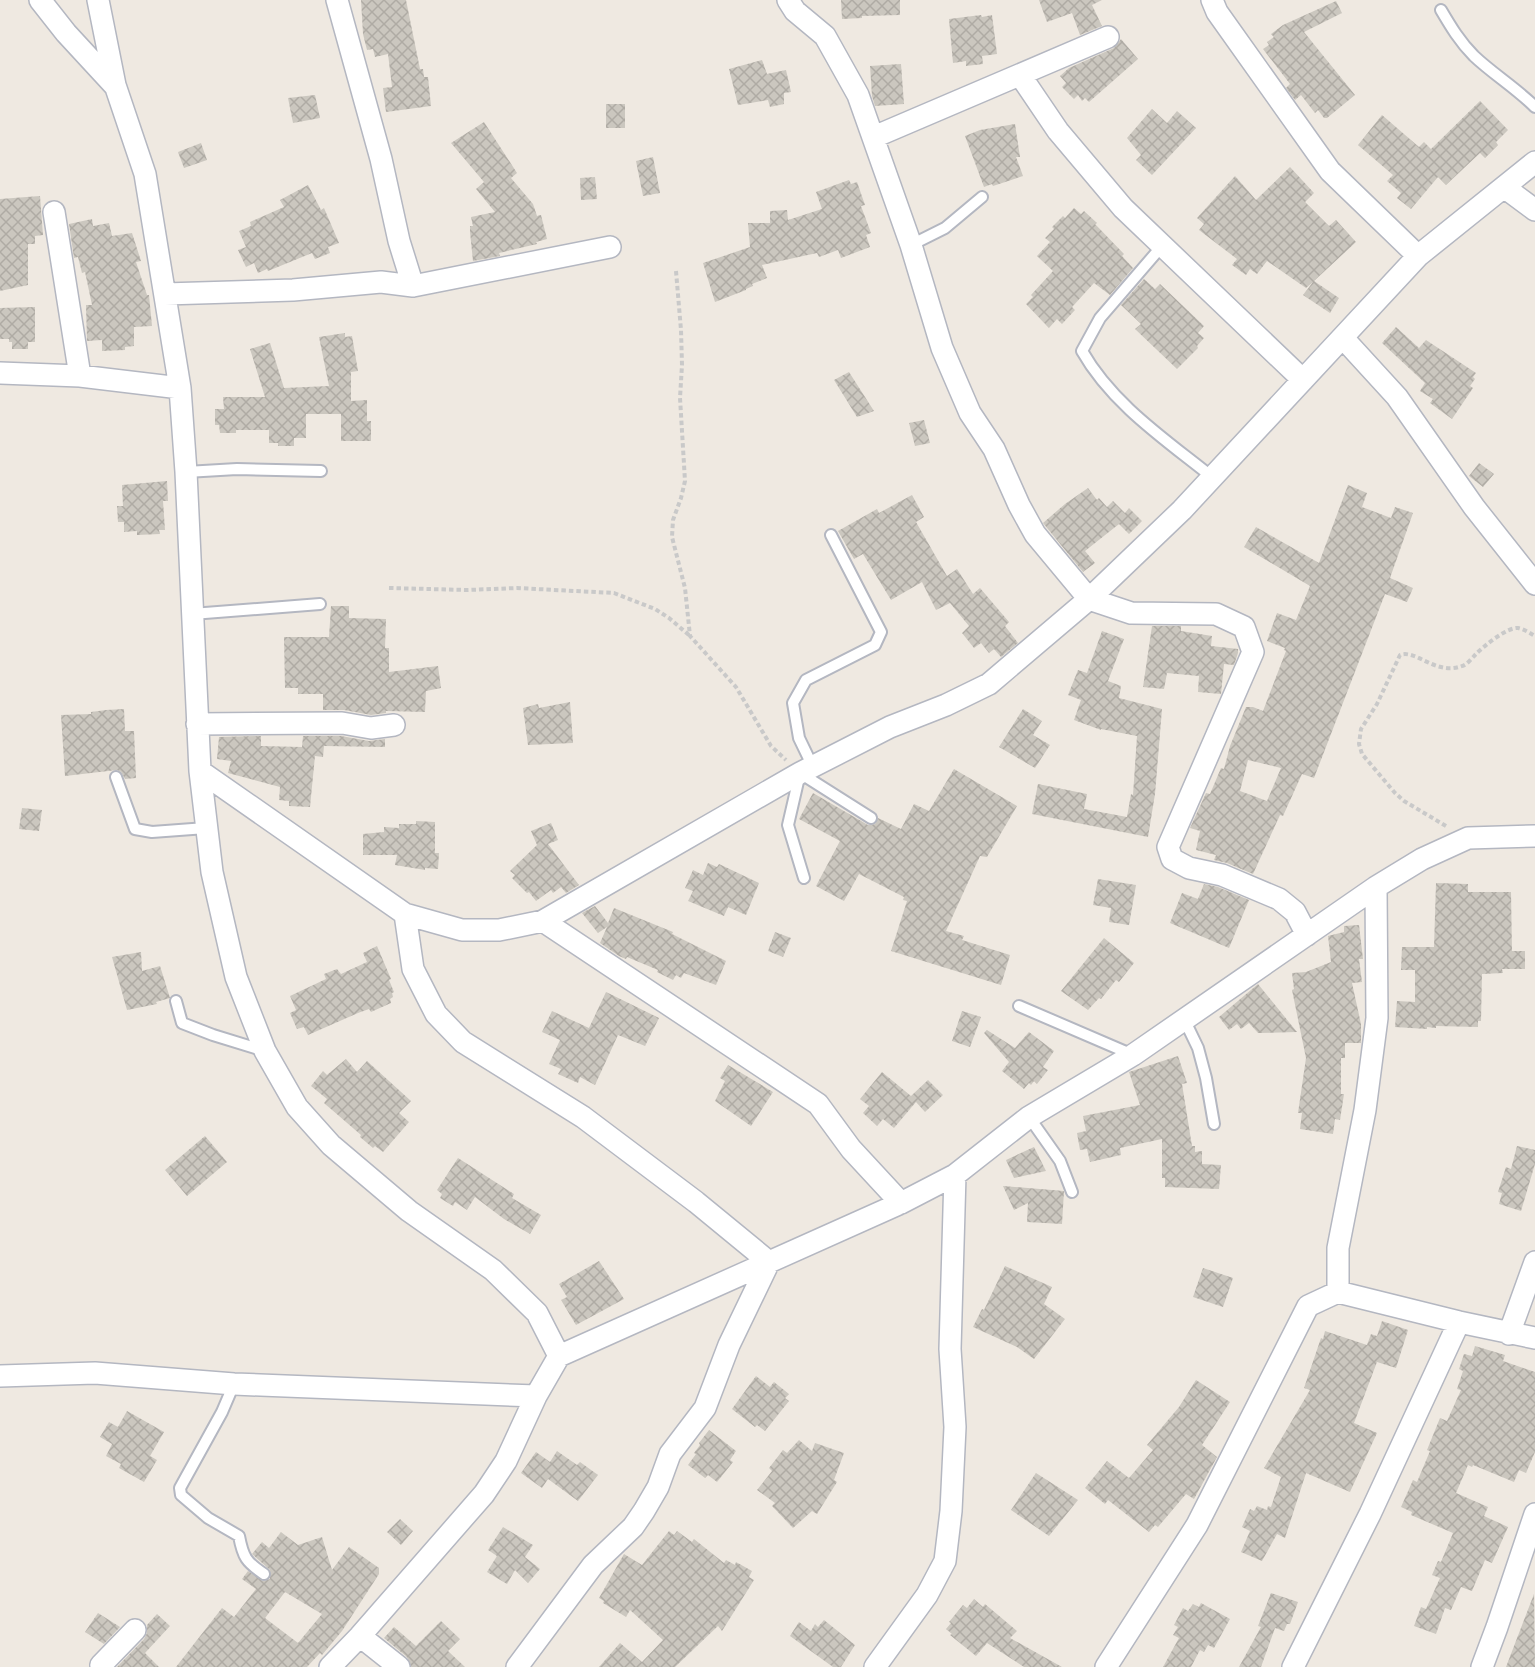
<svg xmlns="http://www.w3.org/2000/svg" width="1535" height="1667" viewBox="0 0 1535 1667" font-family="Montserrat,sans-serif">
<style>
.building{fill:url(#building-cross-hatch);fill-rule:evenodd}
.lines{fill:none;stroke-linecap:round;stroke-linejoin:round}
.service-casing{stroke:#b4b7c1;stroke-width:14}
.minor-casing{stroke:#b4b7c1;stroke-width:24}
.path{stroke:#c9c9c9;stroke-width:4;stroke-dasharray:4.5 3;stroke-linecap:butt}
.service{stroke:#fff;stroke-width:10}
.minor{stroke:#fff;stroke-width:21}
</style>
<defs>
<pattern id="building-cross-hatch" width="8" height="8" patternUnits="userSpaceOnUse" patternTransform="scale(1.5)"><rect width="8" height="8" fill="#cbc7bf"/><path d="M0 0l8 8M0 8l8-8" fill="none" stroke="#afaba4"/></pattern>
</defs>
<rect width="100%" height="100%" fill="#efe9e1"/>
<path class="building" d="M361,0h45l14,69h3l1,8h4l3,29 -45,6 -3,-24 9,-1 -4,-33 -13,3 -2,-8 -6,1 -4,-16z
M841,0h59v15l-38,1v2l-20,1z
M1039,0h63l-10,5 10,21 -22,9 -8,-22 -25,9z
M1336,1l6,12 -38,19 51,63 -28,23h-3l-6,-8 -3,3 -14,-18 -6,5 -9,-12 4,-4 -27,-35 6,-4 -2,-3 7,-5 -3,-3 12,-9z
M981,15l1,2 10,-2 5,39 -15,2 1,8 -17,2v-5l-13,2 -4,-44z
M1121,39l17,20 -49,43 -4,-4 -3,3 -4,-6 -4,4 -12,-12 4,-4 -6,-7 9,-8 45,-20z
M762,60l5,14 19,-4 5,22 -7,1v11l-14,3 -2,-7 -30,5 -9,-36z
M901,64l3,40 -29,2 -3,-10 -2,-30z
M315,95l5,23 -27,5 -5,-25z
M1480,101l28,29 -12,12 2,3 -13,13 -5,-5 -34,32 -8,-8 -27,32 -14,-11 4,-5 -14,-12 6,-6 -35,-30 24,-30 37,32 5,-5 7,7z
M606,104h19v24h-19z
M1152,109l15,14 10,-12 19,17 -44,47 -16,-15 5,-5 -14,-17z
M484,122l33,51 -6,5 22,26 4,12 4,-1 6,24 -11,3 1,2 -38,9 1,3 -27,5 -3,-29v-6h3l-2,-9 24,-5 -19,-23 8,-7 -33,-39z
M1015,124l5,33h-4l7,19 -30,10 -1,-2 -8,3 -19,-51 15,-6z
M201,143l6,17 -23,8 -6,-16z
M653,157l7,36 -17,3 -7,-35z
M1290,167l24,26 -9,9 24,24 7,-6 20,22 -42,39 25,17 -9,15 -27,-18 10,-13 -7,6 -39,-27 -10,13 -7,-5 -4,6 -14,-10 5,-6 -38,-29 5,-6 -7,-6 38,-42 21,24z
M595,177l2,22 -16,1 -1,-22z
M849,180l2,4 6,-2 8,23 -4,1 10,27 -5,2 4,12 -29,11 -3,-8 -19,7 -2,-4 -55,12 5,13 -15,6 1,2 -7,3v1l-31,12 -12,-39 47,-16 -2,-24h22v-12l17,-1 1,10 34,-11 -6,-17z
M308,185l13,25 3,-2 15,35 -11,4 2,6 -15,6 -3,-6 -44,18 -1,-2 -9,4 -4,-10 -8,4 -8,-17 8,-3 -7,-16 12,-5 -1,-4 34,-15 -4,-7z
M40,196l3,39 -8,1v8h-7v41l-28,6v-92z
M1074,208l7,6 3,-3 13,12 -2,1 29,30 -2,2 11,12 -23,27 -16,-12 -22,24 3,3 -13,14 -5,-5 -8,9 -23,-24 7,-7 -2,-2 22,-24 -16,-15 13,-14 -5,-4 9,-9 -2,-2 11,-11 2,2z
M92,219l1,7 16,-3 3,13 20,-3 9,28 -5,1 11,33h2l3,31 -18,1v19l-9,1v3l-23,1v-11l-15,1 -1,-36h6l-7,-33 -3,1 -4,-16 -4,1 -5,-34z
M1144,279l11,10 5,-5 44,42 -6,7 6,5 -7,8 1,2 -21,21 -42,-40 6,-5 -20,-19z
M35,307v35h-7v7h-16v-7h-3v-3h-9v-31z
M1396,327l23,21 7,-8 50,33 -3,4 2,2 -5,7 3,2 -21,31 -22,-16 3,-4 -13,-8 5,-8 -43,-40z
M345,333v4l7,-1 6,35 -7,1v29l16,-1v21h4v20h-30v-27h-35v24h-12v8h-16v-3h-9v-13h-33v3h-16l-1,-8h-4v-16h9l-1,-12h42l-15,-48 20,-6 14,45 45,-2 -10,-49z
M849,372l25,39 -17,6 -23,-37z
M924,420l6,23 -15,3 -6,-23z
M1479,463l15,11 -11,13 -14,-11z
M167,481l1,20h-5l2,29h-6l1,4 -23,1v-4l-13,1v-10h-6l-1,-16h6l-1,-21z
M1348,485l19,8 -5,14 29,11 4,-11 18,6 -23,65 23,10 -6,14 -22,-8 -71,184 -12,-4 -19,42 -3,-1 -27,59 -26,-11 -13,-3 2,-5 -20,-5 4,-19 -10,-3 16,-35 4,1 11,-26 3,1 6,-23 16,-39h7l10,4 23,-60 -2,-1 1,-2 -18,-7 10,-28 19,7 14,-34 -66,-39 12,-20 63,36zM1248,760l33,8 -14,33 -27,-10z
M1088,488l9,12 2,-2 8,9 6,-6 12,12 4,-5 13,13 -13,13 -10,-10 -34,27 10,12 -12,9 -40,-49 22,-19z
M912,495l12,22 -8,5 31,54 10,-7 16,25 7,-6 29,34 -4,4 13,17 -17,14 -7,-8 -5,4 -8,-10 -7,5 -12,-15 7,-7 -19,-23 -14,7 -14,-28 -31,18 -28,-46 -9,5 -16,-28 39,-22 2,4z
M331,606h18v12l37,1 -1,29h4v24l49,-6 3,22 -15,3 -1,21 -39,-1v2l-15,2 -27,-5h-21v-16h-25v-6h-13l-1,-51h45z
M1152,626h29v5l31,5 -1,10 27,3v4l-4,12 -10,-1 -3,30 -23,-2 1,-16 -32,-3 -3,16 -21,-2z
M1102,631l22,8 -16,42 13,5 -2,12 43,11 -7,85 -7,43 -116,-23 6,-30 49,10 -3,15 43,8 4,-23 2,1 4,-59 -36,-7v1l-27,-10 7,-20 -13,-5 10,-25 9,3z
M570,702l3,41 -45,2 -5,-37 15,-4 1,4z
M124,709l1,22h9l2,47 -11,1 -4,-7 -4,-2 -52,6 -4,-61 30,-1v-2l15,-2z
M1023,709l19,12 -9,14 17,10 -15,23 -36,-21z
M261,736v10l41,1 1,-11h38l28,5 16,-2v8l-61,-1 -1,11 -8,-1 -5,51 -21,-1v-5l-10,-1 1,-13 -52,-14 3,-12 -14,-2 2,-22z
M954,769l63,37 -30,51 -7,-1 -34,75 18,5 -2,4 48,15 -9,30 -110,-34 16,-50 -4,-1 1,-3 -45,-23 -15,27 -28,-15 24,-45 -41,-22 14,-26 55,32 7,-1 3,-6 23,11 13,-25 15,7z
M22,808l20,2 -3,21 -20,-2z
M416,821l19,1v31h4l-1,16 -13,-1v2l-30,-5 2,-10h-34v-21l21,-2v-5l15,1v-4h17z
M551,823l7,17 -10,4 31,41 -13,8 -5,-6 -8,6 -2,-3 -15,11 -7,-9 -2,1 -15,-15 3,-3 -5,-4 27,-26 -6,-14z
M708,863l9,4 2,-3 40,19 -13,32 -18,-8 -4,9 -36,-15 5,-10 -8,-3 8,-18 10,5z
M1098,879l38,6 -7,40 -20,-3 2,-14 -18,-3z
M1436,883l32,1v8h43l1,59h13v18h-23l1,4 -21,1 -1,47h-3v6l-42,-1v2l-9,-1v2l-32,-2 2,-26 18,1v-32h-14l1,-23h32z
M1204,884l14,3 31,13 -20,48 -59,-25 12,-30 16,6z
M595,906l13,17 6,-15 59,24 -1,2 54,27 -10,24 -32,-12 -3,5 -5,-3 -3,5 -16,-8 1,-2 -31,-13 -1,2 -7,-3 -19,-13 7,-16 -9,6 -16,-20z
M1359,925l4,34h-4l3,23 -10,1 9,41v19h-16v15h-4v36h3l-4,26 -5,-1 -2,15 -33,-5 2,-16h-4l8,-55 -14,-68 2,-1 -2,-16 14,-1 25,-10 -3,-26 16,-4v-6z
M775,932l16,6 -8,19 -15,-6z
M1104,938l30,25 -15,19 -3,-2 -15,19 -2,-1 -11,12 -27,-19z
M377,946l14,33 -2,1 5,12 -2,1 1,4 -3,2 1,4 -20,9 -2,-3 -11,4 -50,22 -4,-8 -7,2 -7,-16 6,-3 -6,-14 36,-17 -2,-5 13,-5 4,5 26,-12 -4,-9z
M141,952l1,19 18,-5 10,32 -14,4 1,2 -30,6 -15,-53z
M1258,984l39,48 -39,1 -9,-10 -8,6 -4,-5 -8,6 -10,-13z
M606,992l53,26 -14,28 -27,-11 -23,50 -15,-8 -2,6 -20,-9 3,-5 -12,-5 11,-24 -18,-8 10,-21 37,17z
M962,1011l19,6 -11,30 -18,-6z
M987,1030l28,18 14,-16 25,19 -11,16 5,3 -11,14 -3,-3 -3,4 -2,-2 -5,6 -22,-18 7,-9 -25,-29z
M1178,1056l9,27 -5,1 10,62h3v6l7,-1v13l19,1 -2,24 -54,-2v-9h-3v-39l-42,9 1,7 -31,7 -3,-13 -7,1 -3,-17 9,-2 -3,-15 57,-11 -11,-33z
M346,1059l11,13 10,-11 44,40 -12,12 10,9 -26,30 -8,-6 -2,2 -13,-11 1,-2 -37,-32 3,-4 -16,-13 12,-15 4,4z
M728,1065l45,27 -22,34 -36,-25 10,-20 -5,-3z
M882,1072l29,24 17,-16 15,15 -18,17 -9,-10 -22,26 -11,-9 -6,7 -14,-13 6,-7 -9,-7z
M205,1136l22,26 -40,34 -22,-26z
M1517,1146l18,4v14l-14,47 -22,-7 3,-11 -4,-1 8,-25 5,2z
M1034,1147l12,24 -32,7 -8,-18z
M458,1158l56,36 -2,4 29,17 -11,19 -26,-15 -29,-22 -8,13 -12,-8 -2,4 -13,-8 2,-4 -5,-4z
M1003,1186l61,5 -2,33 -35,-2 1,-19 -14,7z
M599,1261l25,38 -48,26 -15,-25 6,-3 -8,-13z
M1005,1266l47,21 -8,17 21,15 -31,40 -17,-12 -44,-20 9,-18 2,1z
M1203,1268l30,10 -10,29 -30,-10z
M1382,1321l26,9 -12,38 -19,-6 -23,61 23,10 -27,59 -44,-19 -21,65 -8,-4 -15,27 -21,-9 9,-21 -8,-4 8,-18 4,2 3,-5 10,4 1,-4 3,1 10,-30 -17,-9 46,-78 -6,-2 17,-50 2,1 2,-8 42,14 4,-11 6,2z
M1475,1346l30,9 -2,6 32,11v80l-9,21 -7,-3 -5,12 -41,-17 -1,2 -4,-2 -12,28 32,14 -4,9 24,11 -16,36 -7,-3 -13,31 -11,-4 -10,23 -6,-2 -9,26 -22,-8 7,-19 5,2 14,-31 -8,-3 6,-14 3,1 12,-29 -42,-18 1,-3 -11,-5 12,-27 4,2 13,-31 -3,-1 13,-32 7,3 14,-31 -4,-1 6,-18 -4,-2 5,-15 8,2z
M756,1376l14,11 4,-5 15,12 -4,4 4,3 -24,30 -8,-6 -2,2 -23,-18z
M1196,1380l34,22 -28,43 15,12 -23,42 -8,-5 -28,33 -3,-2 -6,7 -41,-32 -3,4 -20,-16 22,-27 22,17 24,-28 -6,-5 32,-38z
M127,1411l37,21 -14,24 7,4 -13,22 -25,-14 2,-4 -15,-8 6,-12 -12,-7 9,-15 9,5z
M709,1430l27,21 -6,9 3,2 -16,20 -9,-7 -3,3 -17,-13 8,-11 -2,-1 6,-8 -1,-2z
M799,1440l13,11 3,-8 29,10 -10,27 3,2 -20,32 -5,-3 -19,17 -21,-22 3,-3 -18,-13 15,-19 -3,-3 14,-18 4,3z
M557,1451l20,14 3,-3 18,13 -20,26 -30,-22 -6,9 -21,-15 15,-21 14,10z
M1036,1473l42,27 -29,36 -38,-26z
M400,1519l13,12 -12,14 -14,-13z
M503,1527l30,18 -8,12 15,12 -12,14 -13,-13 -8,14 -20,-12 10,-16 -9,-6z
M669,1531l5,4 3,-4 15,11 2,-3 30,24 2,-3 9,5 1,-3 16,9 -3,6 5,3 -32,51 -4,-5 -43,41h-76l21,-24 22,19 21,-22 -33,-30 -4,7 -23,-14 1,-2 -5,-3 25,-44 18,11z
M281,1532l17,13 24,-8 10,33 17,-23 30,21v6l-37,57 -20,24 -2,-2 -13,14h-131l46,-59 12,9 22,-28 -14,-10 6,-8 15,10 7,-2v-9l-18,-16 10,-12 7,6zM285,1592l37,22 -24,29 -33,-25z
M1271,1593l27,9 -8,22h-3l-3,7 -9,-3 -14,39h-22l22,-40 -3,-1z
M1534,1594l1,73h-29z
M974,1599l9,8 2,-3 32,27 -7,7 52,29h-38l-37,-24 -11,13 -26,-21 2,-1 -6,-5 5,-6 -2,-1 14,-17 4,3z
M1201,1603l29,16 -16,29 -6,-3 -4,7 -4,-2 -9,17h-28l16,-29 -6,-3 5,-8 -4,-2 9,-17 5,3 5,-7 6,3z
M98,1613l22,14 -16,17 -19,-12z
M157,1614l13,12 -25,27 14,14h-42l27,-28 3,-6v-8z
M824,1620l31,25 -14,22h-8l-43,-31 9,-14 12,9 4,-7 3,3z
M441,1621l19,18 -12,12 17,16h-54l-4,-10 -23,-19 10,-11 22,19z"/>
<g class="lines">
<defs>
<path id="service" d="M1441,10c10,17 19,32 33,46 19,18 42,32 61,51
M911,245l34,-17 37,-31
M1162,246l-62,72 -18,33c30,53 84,89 130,126
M186,472l51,-3 84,2
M192,614l128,-10
M813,767l-14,-29 -6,-35 13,-23 69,-35 6,-13 -50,-97
M116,777l19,52 17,3 54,-4
M804,878l-16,-53 12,-52 71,45
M176,1001l6,22 31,12 52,16
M1019,1006l114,49
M1184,1019l14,29 8,30 8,46
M1029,1117l31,44 12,31
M234,1384l-12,28 -42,76 1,7 27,23 31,18c4,21 7,26 25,38"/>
<path id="minor" d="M40,0l26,33 48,52
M98,0l17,85 30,89 35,214 6,84 14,299 12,101 24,105 29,74 32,56 34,38 78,66 84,59 44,43 22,43 -23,40 -30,65 -22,33 -124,142 -30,31
M337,0l44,159 18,82 14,45
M788,0l7,11 30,25 33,59 53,150 31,103 28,65 24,36 25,56 16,29 54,65 42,14 85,1 28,13 9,25 -85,195 4,12 17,9 33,7 57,24 16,13 12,23
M1212,0l5,12 113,159 88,85
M1020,75l38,56 65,77 180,172
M874,137l234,-100
M1504,187l31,23
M54,212l26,164
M165,294l128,-4 88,-8 32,4 197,-39
M1343,338l54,59 77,110 61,77
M0,373l80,3 100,12
M197,724l145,-1 29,5 23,-3
M200,771l205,143 57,16h37l44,-9 257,-148 90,-46 56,-22 43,-21 100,-85 93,-89 236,-254 117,-94
M405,914l8,55 23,45 27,28 120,75 113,85 73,60 -40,83 -24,63 -35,46 -12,33 -14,24 -11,16 -40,38 -76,102
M543,921l275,183 33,45 50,54
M1338,1292l121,30 76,16
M1509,1334l26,-72
M559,1356l342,-153 54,-28 74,-58 104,-62 243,-168 46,-28 46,-21 67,-2
M0,1376l95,-3 139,11 302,12
M360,1636l39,31
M102,1667l-1,-2 34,-35
M875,1667l52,-72 18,-34 6,-50 4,-84 -5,-78 5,-174
M1106,1667l91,-142 111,-219 30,-14v-44l27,-138 12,-92 -1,-131
M1293,1667l77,-153 89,-192
M1482,1667l15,-40 38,-113"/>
</defs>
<use href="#service" class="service-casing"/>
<use href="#minor" class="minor-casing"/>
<path class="path" d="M676,271l5,59 1,35 -2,33 5,83 -4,17 -8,22 -1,17 13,51 5,48 46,51 35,59 15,14
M389,588l79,2 49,-2 97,5 41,16 14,9 21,18
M1446,826l-42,-25 -9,-8 -33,-39 -3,-10 2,-15 16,-25 23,-49c16,-6 36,21 62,11 5,-1 10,-8 14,-12 8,-8 31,-27 42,-26 6,1 12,5 17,8"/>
<use href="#service" class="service"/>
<use href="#minor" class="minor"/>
</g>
</svg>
